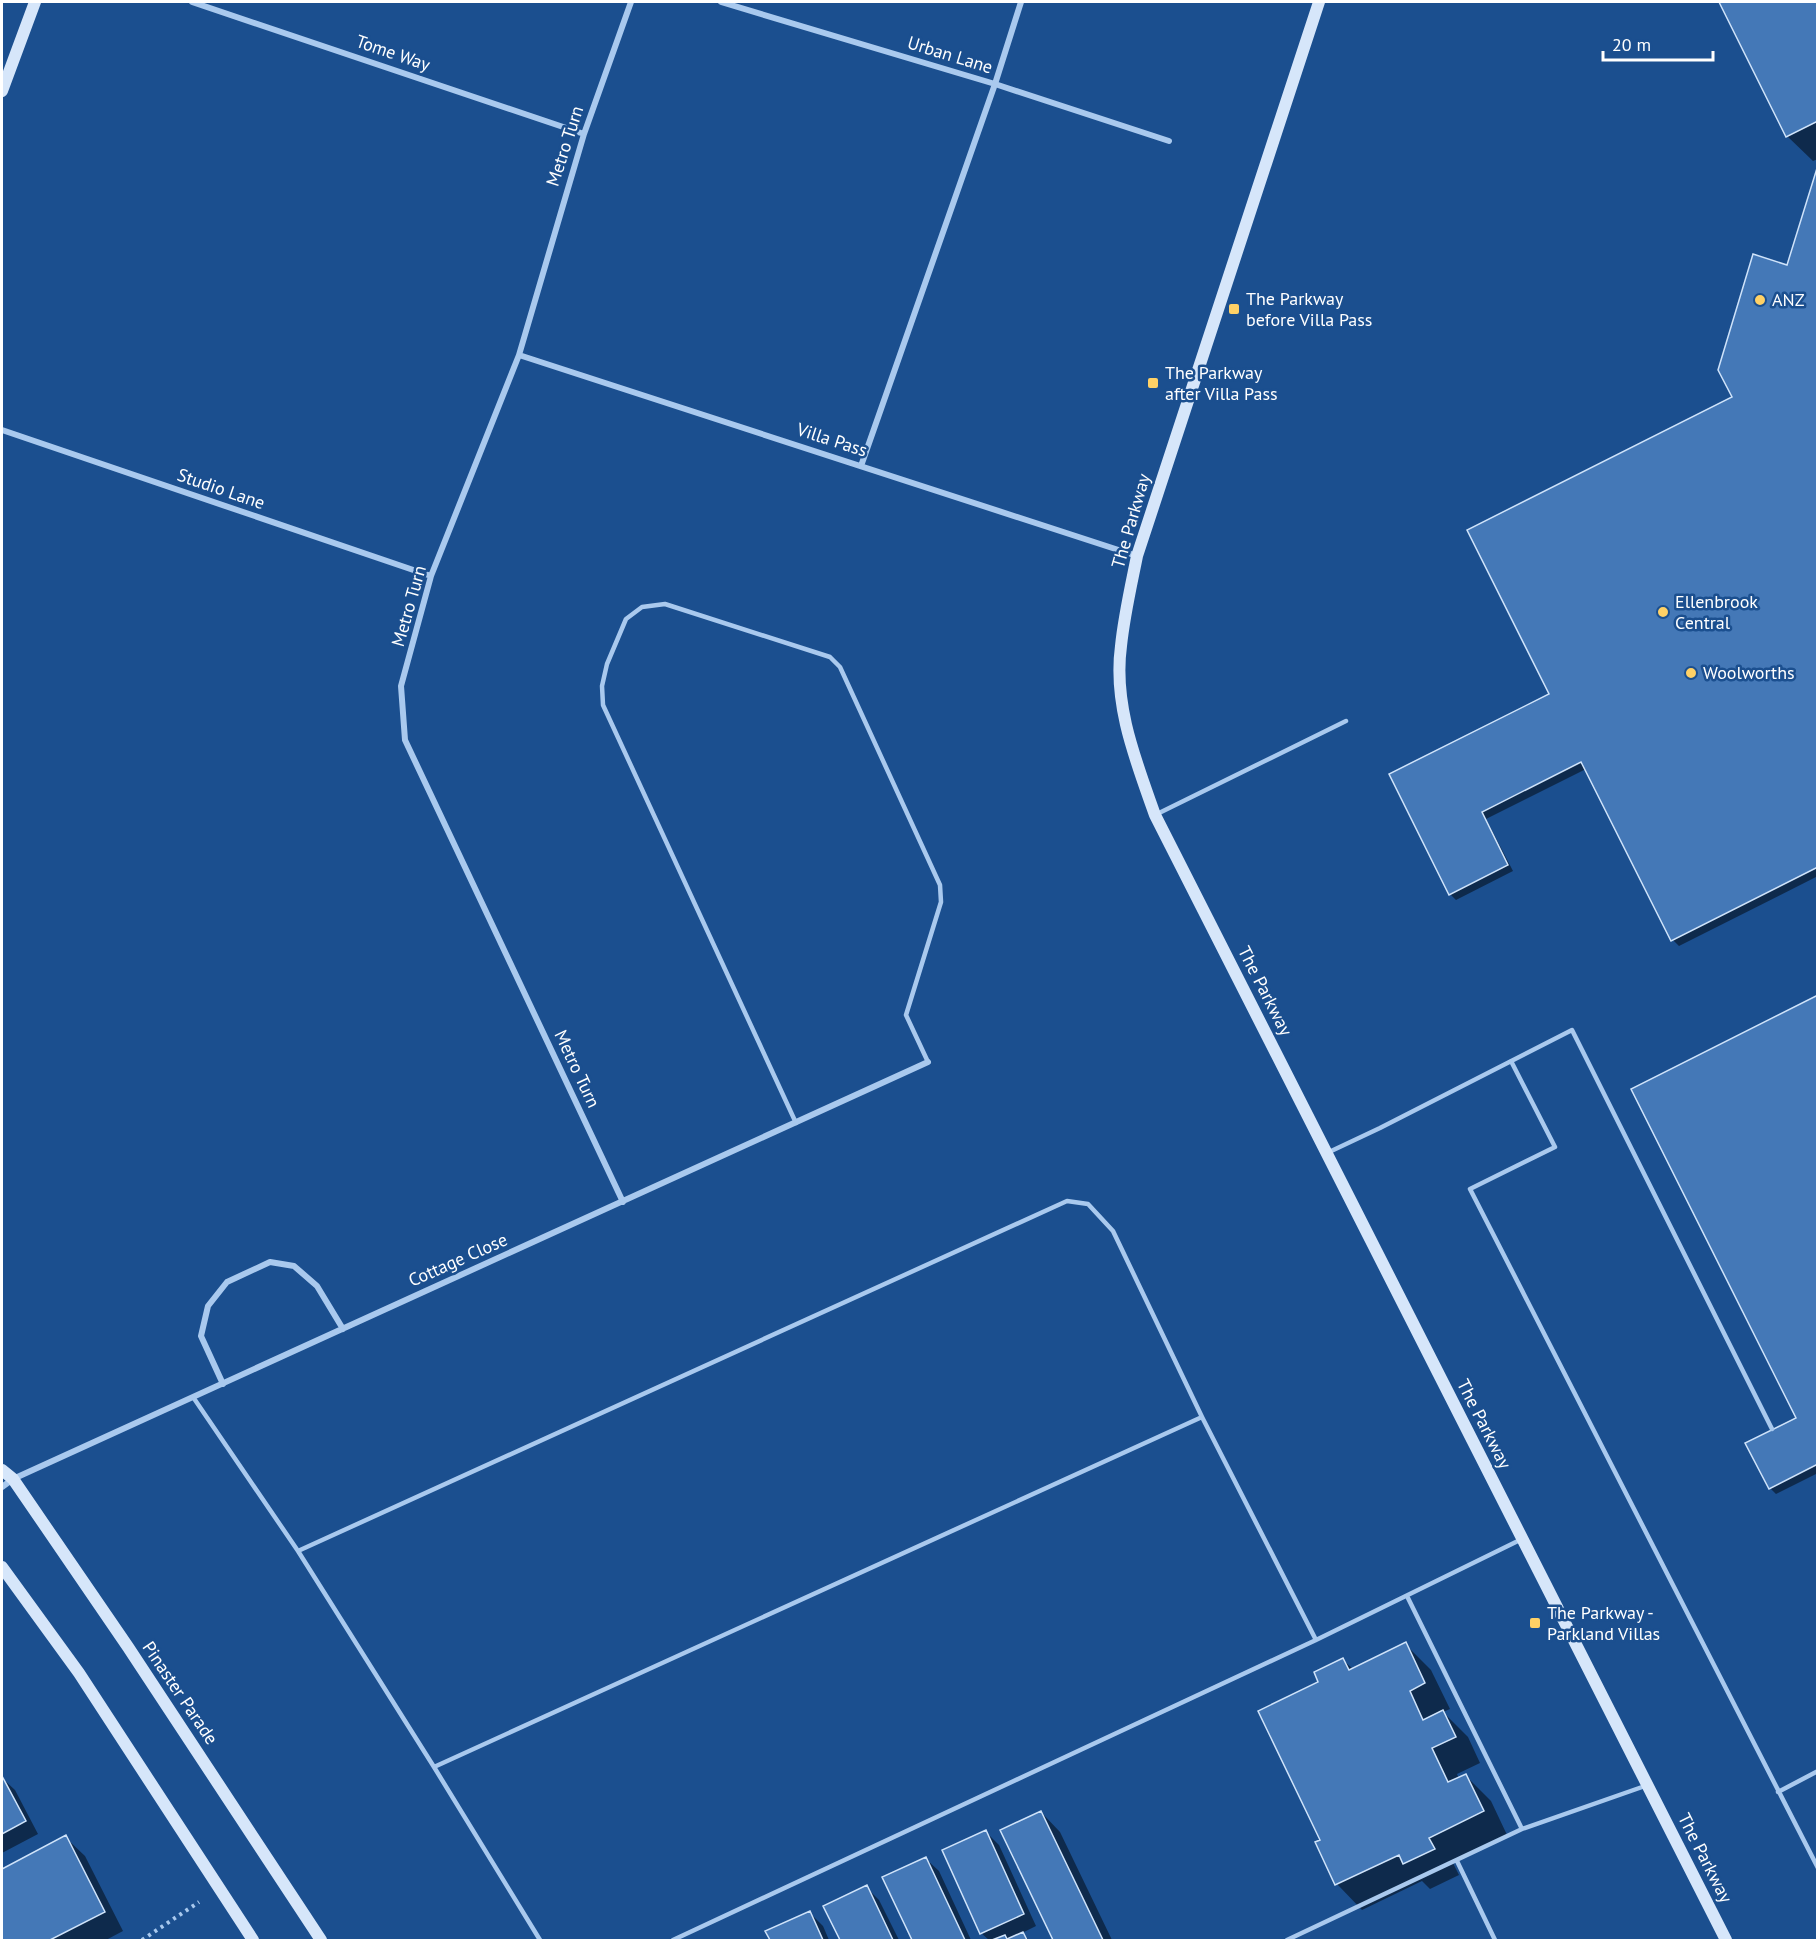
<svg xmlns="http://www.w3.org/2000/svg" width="1819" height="1942" viewBox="0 0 1819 1942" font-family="'PT Sans',sans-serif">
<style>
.shadow{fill:#0007}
.building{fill:#4478b7;stroke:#cfe3fa;stroke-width:1.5}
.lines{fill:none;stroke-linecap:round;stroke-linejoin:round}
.path{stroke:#a9c9ee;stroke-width:4;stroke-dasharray:3 4.5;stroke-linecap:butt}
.lane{stroke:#a9c9ee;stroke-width:4.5}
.street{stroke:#a9c9ee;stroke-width:6}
.secondary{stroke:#d6e6fa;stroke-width:12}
.poi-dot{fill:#ffd166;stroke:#1b4f8f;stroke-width:2}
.labels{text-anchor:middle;stroke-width:5;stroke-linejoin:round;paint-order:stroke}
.street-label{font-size:18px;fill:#fff;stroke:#1b4f8f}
.poi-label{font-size:18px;fill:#fff;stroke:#1b4f8f;text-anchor:start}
</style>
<rect width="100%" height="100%" fill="#1b4f8f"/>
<path class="shadow" d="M1721,2h97v157l-5,2 -26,-25z
M1818,170v706l-139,70 -6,-6 -87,-171 -100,50 27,52 -57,29 -6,-6 -59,-119 160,-81 183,-297 54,-130z
M1818,997v476l-42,21 -6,-6 28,-70z
M1405,1644l26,26 19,39 -7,3 25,25 12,26 -23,11 2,5 7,-3 25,25 17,36 -55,26 6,12 -29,14 -8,-8 -60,29 -25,-26 -20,-41 5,-2 -2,-158 23,-23 10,9z
M2,1778l13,12 23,44 -36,19z
M1041,1812l19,20 52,108h-57l-53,-109z
M986,1832l13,13 37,81 -14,7 7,7h-40l-8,-7z
M65,1837l20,19 38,75 -17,9h-104v-70z
M926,1859l13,12 32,69h-57l-30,-62z
M866,1887l13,13 20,40h-58l-16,-34z
M810,1913l13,13 6,14h-58l-4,-8z"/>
<path class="building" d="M1719,2h99v119l-32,16z
M1818,165v702l-147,74 -90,-179 -99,50 26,53 -59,30 -60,-121 160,-80 -82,-164 265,-133 -14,-27 35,-116 34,11z
M1818,995v469l-49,25 -24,-46 51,-25 -165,-329z
M1406,1642l19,41 -15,8 13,29 20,-10 13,27 -24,11 16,34 18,-8 18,37 -55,27 6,11 -32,15 -4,-9 -64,30 -20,-43 5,-2 -62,-129 60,-29 -4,-10 29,-14 6,12z
M2,1776l24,45 -24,13z
M1041,1811l62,129h-50l-53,-110z
M986,1830l38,84 -44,20 -38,-84z
M66,1835l39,77 -55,28h-48v-71z
M926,1857l39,83h-53l-30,-63z
M867,1885l26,55h-53l-17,-34z
M810,1911l13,29h-53l-5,-9z
M1023,1932l4,8h-35l13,-5 2,4z"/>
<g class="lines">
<path class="path" d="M142,1940l57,-38"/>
<path class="lane" d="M1155,815l191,-94
M1511,1061l44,86 -85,42 348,679
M796,1123l-193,-418 -1,-19 5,-22 19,-45 16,-12 23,-3 165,53 10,10 100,218 1,17 -35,113 22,47
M1327,1153l53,-25 192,-98 200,399
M193,1397l105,154 136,216 106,173
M298,1551l769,-350 21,3 25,27 89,186 114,223
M1407,1596l115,233
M434,1767l768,-350
M1778,1792l40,-21
M1457,1861l38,79
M673,1940l643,-300 206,-101
M1287,1940l235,-111 123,-43"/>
<path class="street" d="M192,2l392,132
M721,2l274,82 174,57
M519,355l618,201
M2,430l429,146
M861,466l134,-382 26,-82
M623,1202l-218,-462 -4,-54 30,-110 88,-221 65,-221 47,-132
M223,1384l-22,-48 7,-30 19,-24 43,-20 24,4 23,20 26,43
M2,1487l11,-8 915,-417"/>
<path class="secondary" d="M1319,2l-182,554c-6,30 -13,60 -16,90 -8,59 15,115 34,169l571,1125
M2,91l33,-89
M2,1470l11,9 115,168 193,293
M2,1567l77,106 174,267"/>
</g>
<g class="poi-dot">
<circle cx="1760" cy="300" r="6"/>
<rect x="1228" y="303" width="12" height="12" rx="3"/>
<rect x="1147" y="377" width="12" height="12" rx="3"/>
<circle cx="1663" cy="612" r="6"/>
<circle cx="1691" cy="673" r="6"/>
<rect x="1529" y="1617" width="12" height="12" rx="3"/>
</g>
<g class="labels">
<g class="street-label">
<text transform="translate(393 53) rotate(19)" y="6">Tome Way</text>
<text transform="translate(950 55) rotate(17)" y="6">Urban Lane</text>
<text transform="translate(565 146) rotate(-72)" y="6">Metro Turn</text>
<text transform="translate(832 440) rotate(18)" y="6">Villa Pass</text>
<text transform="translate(221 489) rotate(19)" y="6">Studio Lane</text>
<text transform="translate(1131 521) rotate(-74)" y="6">The Parkway</text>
<text transform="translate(409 606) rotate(-74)" y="6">Metro Turn</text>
<text transform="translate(1265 991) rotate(63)" y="6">The Parkway</text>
<text transform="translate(577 1069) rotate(65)" y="6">Metro Turn</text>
<text transform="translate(458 1260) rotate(-24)" y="6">Cottage Close</text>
<text transform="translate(1484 1424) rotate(63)" y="6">The Parkway</text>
<text transform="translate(180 1693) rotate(56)" y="6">Pinaster Parade</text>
<text transform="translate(1705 1858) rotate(63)" y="6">The Parkway</text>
</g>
<g class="poi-label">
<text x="1246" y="305">The Parkway<tspan x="1246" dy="21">before Villa Pass</tspan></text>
<text x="1772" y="306">ANZ</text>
<text x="1165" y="379">The Parkway<tspan x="1165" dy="21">after Villa Pass</tspan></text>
<text x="1675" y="608">Ellenbrook<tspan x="1675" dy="21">Central</tspan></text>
<text x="1703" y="679">Woolworths</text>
<text x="1547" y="1619">The Parkway -<tspan x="1547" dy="21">Parkland Villas</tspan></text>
</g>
</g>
<rect width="1819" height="1942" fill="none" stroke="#ffffff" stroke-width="6"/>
<path d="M1603 51v9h110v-9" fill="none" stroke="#ffffff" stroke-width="3"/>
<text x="1612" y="51" font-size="18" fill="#ffffff" stroke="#1b4f8f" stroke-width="4.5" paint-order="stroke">20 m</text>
</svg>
